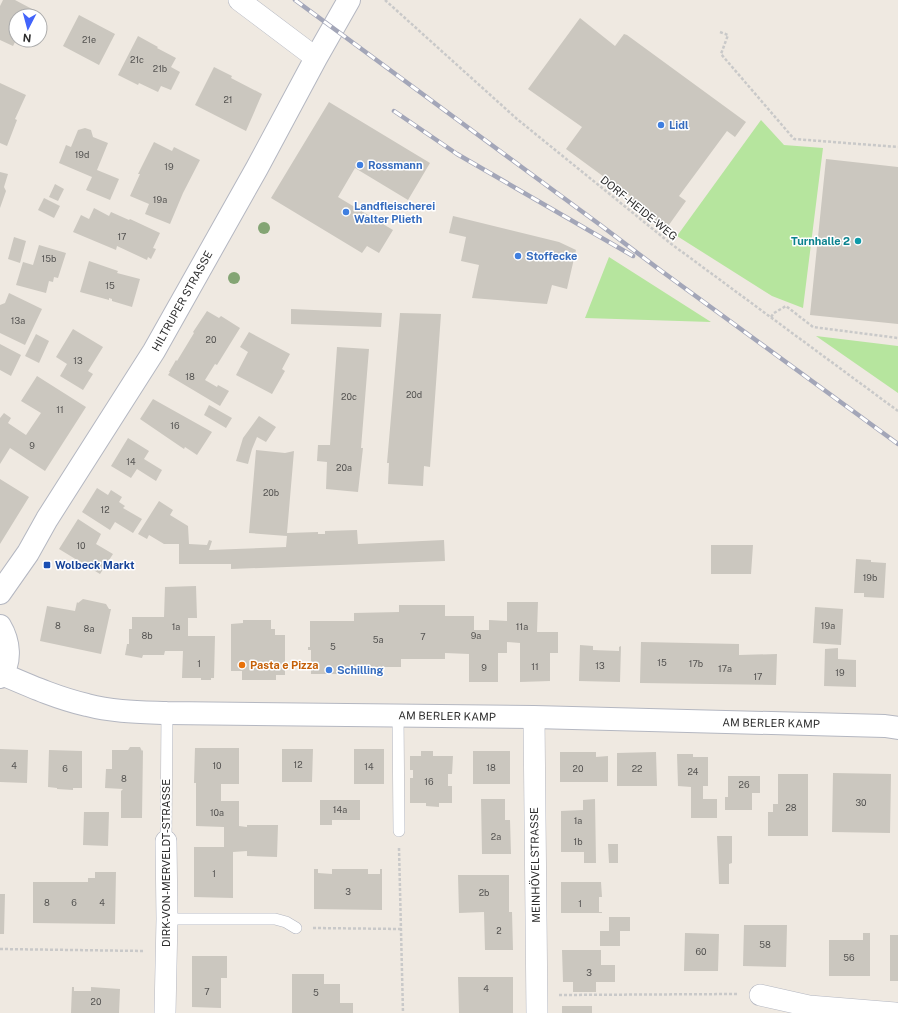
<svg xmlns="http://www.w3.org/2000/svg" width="898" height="1013" viewBox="0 0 898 1013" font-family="'Public Sans',sans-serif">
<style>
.green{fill:#b6e59e}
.building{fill:#cbc7bf}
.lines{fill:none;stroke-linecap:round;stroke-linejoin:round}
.service-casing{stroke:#b4b7c1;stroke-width:12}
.minor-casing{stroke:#b4b7c1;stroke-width:22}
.tertiary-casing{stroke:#b4b7c1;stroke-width:24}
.path{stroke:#c9c9c9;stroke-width:2.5;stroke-dasharray:3 2;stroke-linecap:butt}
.service{stroke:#fff;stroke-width:11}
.minor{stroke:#fff;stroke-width:21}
.tertiary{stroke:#fff;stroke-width:22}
.rail-casing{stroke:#a3a6b8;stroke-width:4.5}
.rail{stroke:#fff;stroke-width:3;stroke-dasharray:9;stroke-linecap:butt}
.tree{fill:#84a574}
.shop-dot{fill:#3f7fe0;stroke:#fff;stroke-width:1.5}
.culture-dot{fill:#0f9aa8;stroke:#fff;stroke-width:1.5}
.transit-dot{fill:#1a4fb4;stroke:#fff;stroke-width:1.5}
.food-dot{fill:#e8710a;stroke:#fff;stroke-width:1.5}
.labels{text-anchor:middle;stroke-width:3;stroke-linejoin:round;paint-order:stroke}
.number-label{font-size:9px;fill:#555452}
.shop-label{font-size:11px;font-weight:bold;fill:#366cbe;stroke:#fff;text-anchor:start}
.street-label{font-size:11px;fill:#2e2e2e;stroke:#fff}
.culture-label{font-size:11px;font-weight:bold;fill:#0d838f;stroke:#fff;text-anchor:end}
.transit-label{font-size:11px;font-weight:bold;fill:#164399;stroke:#fff;text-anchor:start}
.food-label{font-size:11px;font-weight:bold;fill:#c56008;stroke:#fff;text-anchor:start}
</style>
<rect width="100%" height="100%" fill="#efe9e1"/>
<path class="green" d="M761,120l23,25 39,3 -20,160 -31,-12 -95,-60z
M609,257l102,65 -126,-4z
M816,336l82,10v47z"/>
<path class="building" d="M3,0h12l17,9 -4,7h-12v24l-3,6 -13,-6v-34z
M79,15l36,19 -16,31 -36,-19z
M580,18l35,28 9,-12 3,1 119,87 -11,15 -8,-6 -48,65 7,5 -20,28 -38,-29 2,-4 -64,-47 16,-22 -54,-38z
M138,36l20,11 -1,1 19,10 -5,9 9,5 -9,18 -10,-4 -3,6 -19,-9 -1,2 -20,-10z
M214,67l18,9 -1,2 31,16 -16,37 -51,-26z
M0,83l26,12 -11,24 2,1 -10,26 -7,-3z
M329,102l101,61 -22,37 -53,-32 -17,29 55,33 -14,23 -12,-7 -5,7 -91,-55z
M85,128l6,2 2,7 15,6 -11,27 22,9 -9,21 -24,-10 6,-13 -33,-14 7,-18 5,2 7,-17z
M154,142l18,9 2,-4 26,13 -17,33 -13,31 -25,-10 4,-10 -19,-8 10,-22h-2z
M826,159l72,8v157l-88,-9z
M0,172l8,2 -4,13 2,4 -6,17z
M55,184l9,5 -6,12 -9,-4z
M44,198l16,8 -6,12 -16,-8z
M94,208l15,8 2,-4 18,8 1,-1 30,14 -7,15 3,1 -5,10 -3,-2 -1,3 -30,-14 -1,4 -43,-18 8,-17 8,4z
M453,216l106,26 17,8 -9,39 -15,-4 -5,19 -75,-6 7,-33 -18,-4 5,-24 -17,-4z
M14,237l12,4 -6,22 -12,-4z
M39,245l27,8 -8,25 -4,-1 -1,5 -4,-1 -3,12 -30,-8 7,-23 10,3z
M89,261l29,10 -1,2 23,6 -8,28 -20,-6v-2l-3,-1v2l-29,-8z
M9,293l33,16 -17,36 -25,-12v-28l5,-2z
M291,309l91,4 -1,14 -90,-3z
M207,311l12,7 2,-2 19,12 -23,37 -2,-1 -10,16 12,7 1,-2 11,6 -9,15 -52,-31 2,-3h-1l7,-12 1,1 17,-28 -1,-1z
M400,313l41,1 -11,153 -6,-1 -1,20 -35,-2 1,-21h-2z
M73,329l30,18 -15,24 5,3 -10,16 -23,-14 7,-12 -11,-7z
M249,332l41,22 -8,15 3,2 -13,23 -36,-19 12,-23 -8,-5z
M36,334l13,7 -10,22 -14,-7z
M0,344l21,11 -10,21 -11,-6z
M337,347l32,2 -8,99h2l-5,44 -32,-3 1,-27 -10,-1 1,-16h12z
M37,376l49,31 -41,64 -35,-23 -10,16v-46l4,-5 7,5 -3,5 18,12 15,-22 -20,-12z
M153,399l59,33 -15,23 -12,-8 -1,2 -44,-30z
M209,405l23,13 -6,10 -22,-13z
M259,416l17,11 -10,15 -9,-5 -5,12 -4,15 -12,-3 7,-23z
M128,438l21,13 -5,8 18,11 -6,11 -19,-12 -6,9 -20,-12z
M256,450l29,3 9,-2 -7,82 31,-1v2h7v-3l32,-1 1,14 86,-4 1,21 -214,8v-5h-52v-20h-15l-15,-9 -2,4 -9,-5 21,-33 14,9 -3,5 18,11 1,18 18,1 2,-5 3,1 -3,9 77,-3 1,-11 -38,-3z
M0,479l29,18 -29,47z
M97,488l11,7 3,-5 11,7 -3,5 6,4 -2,2 19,11 -9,14 -18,-11 -5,8 -28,-18z
M78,519l23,15 -5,10 17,10 -13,20 -41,-25z
M711,545h42l-2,29h-40z
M856,559l15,1v2l15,1 -2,35 -20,-1v-4h-10z
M196,586l1,32h-9v18h27l-1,42h-3v2h-10v-2h-19l1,-27h-18l-1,4h-21l-1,3 -17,-3 2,-11h2v-15h3v-12h32l1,-30z
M83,599l23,5 3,5h2l-10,45 -61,-13 7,-35 28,5 2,-9 1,1z
M507,602h31l-1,30h21v21h-8v28l-30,1v-39l-13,-1v11h-9v29h-29v-28l-24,-1v6h-44v8h-45v7h-45v-24h-3v-3h2v-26h44v-8l45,-1v-7h46v11h29v14h15v-10l18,1z
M815,607l28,2 -2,36 -28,-2z
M243,620h28v9h4v6h10v40h-9v5h-34v-9h-11v-47l12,-1z
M641,642l98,2v11l38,-1 -1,31 -136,-2z
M580,645l13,1v4l26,1v-4l2,-1 -1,36 -41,-1z
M838,648v11l18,1v27l-32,-1 1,-37z
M130,747h10l2,4 1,-1 -1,68h-21v-27l2,-2 -18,-1 1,-19h6v-19h16z
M195,748h44v36h-18v17h18v25l8,1v-2h31l-1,32 -30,-1v-5l-14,1v46l-39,-1v-50h30v-20l-28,-1v-43h-2z
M0,749l28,1 -1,33 -27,-1z
M282,749h31l-1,33h-30z
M354,749h30v35h-30z
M49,750l33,1v37h-9v2l-16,-1v-1l-9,-1z
M421,751h12v5h20l-1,18h-4v12h4v17h-13v4l-13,-1v-3h-16v-25h3v-8h-3v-14h11z
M473,751h37v33h-37z
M560,752h36v5l12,-1v26h-48z
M656,752l1,34h-40v-33z
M677,754h16v3h15v29h-5v13h14v19h-26v-31l-13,-1z
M833,773l58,1 -1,59 -58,-1z
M778,774h30v62h-40v-24h5v-8h5z
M728,776h32v17h-8v17h-27v-13h3z
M481,799h24v21h5l1,34h-29z
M595,799l1,64h-12v-11h-23v-41l22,-1v-10z
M320,800h40v20h-28v5h-12z
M84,812h25l-1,34 -25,-1z
M717,836h15v27l-3,1v20h-10z
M608,844h10v19h-9z
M314,869h4v4l14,1v-5h36v5h12v-5h2v41l-68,-1z
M95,872h21l-1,52 -82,-1v-41h55v-4h7z
M458,875h51v37h3l1,38h-28l-1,-38 -25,1z
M561,882h40l1,15h-3v15h3v1h-41z
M0,894h5l-1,40h-4z
M609,917h21v14h-10v15h-20v-15h9z
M744,925h43l-1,42 -43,-1z
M685,933l34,1 -1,37h-34z
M863,933h7v43h-41v-36h34z
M890,935h8v46h-8z
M562,950h39v15h14v17h-19v10h-23v-10h-10z
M192,956h35v22h-6v30l-29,-1z
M292,974h32v10h16v19h13v10h-61z
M458,977h55v36h-54z
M72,987h2v4h17v-4l29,2 -1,24h-48z
M562,1006h30v7h-30z"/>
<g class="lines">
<defs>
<path id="service" d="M398,715l1,116
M166,841l1,-128
M167,919h108l11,3 10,6"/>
<path id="minor" d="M239,0l77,58
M534,717l3,296
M760,995l49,11 86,7
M165,1013l2,-94 -1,-78"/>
<path id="tertiary" d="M0,593l28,-40 19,-34 107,-168 103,-183 59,-110 33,-58
M0,626c9,15 12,36 0,51
M2,674c28,12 55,24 85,31 26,7 53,7 80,8l367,4 351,9 13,2"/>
</defs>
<use href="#service" class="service-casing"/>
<use href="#minor" class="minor-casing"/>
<use href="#tertiary" class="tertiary-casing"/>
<path class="path" d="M385,0l132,119 153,124 228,168
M720,32l8,3 -7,19 73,85 104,8
M771,317l3,-4 12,-7 27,21 85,11
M399,848l4,165
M313,928l88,1
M0,949l145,2
M559,995l179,-1"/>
<use href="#service" class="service"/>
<use href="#minor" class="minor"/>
<use href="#tertiary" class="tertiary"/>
<defs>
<path id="rail" d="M295,0l304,224 61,46 238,174
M394,111l63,43 176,102"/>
</defs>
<use href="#rail" class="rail-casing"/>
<use href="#rail" class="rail"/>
</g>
<g class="tree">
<circle cx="264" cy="228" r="6"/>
<circle cx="234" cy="278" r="6"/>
</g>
<g class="shop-dot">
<circle cx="661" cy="125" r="4"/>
<circle cx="360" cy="165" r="4"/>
<circle cx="346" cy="212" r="4"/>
<circle cx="518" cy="256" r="4"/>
<circle cx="329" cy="670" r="4"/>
</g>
<circle class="culture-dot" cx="858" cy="241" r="4"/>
<rect class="transit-dot" x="43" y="561" width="8" height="8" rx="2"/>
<circle class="food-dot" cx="242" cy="665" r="4"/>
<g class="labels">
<g class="number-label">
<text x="89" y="43">21e</text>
<text x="137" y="63">21c</text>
<text x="160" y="72">21b</text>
<text x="228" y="103">21</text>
<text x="82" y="158">19d</text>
<text x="169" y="170">19</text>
<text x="160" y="203">19a</text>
<text x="122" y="240">17</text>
<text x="49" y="262">15b</text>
<text x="110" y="289">15</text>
<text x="18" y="324">13a</text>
<text x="211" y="343">20</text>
<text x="78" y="364">13</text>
<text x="190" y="380">18</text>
<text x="414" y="398">20d</text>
<text x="349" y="400">20c</text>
<text x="60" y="413">11</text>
<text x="175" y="429">16</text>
<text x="32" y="449">9</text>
<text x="131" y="465">14</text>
<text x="344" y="471">20a</text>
<text x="271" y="496">20b</text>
<text x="105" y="513">12</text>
<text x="81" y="549">10</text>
<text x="870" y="581">19b</text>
<text x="58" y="629">8</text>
<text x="828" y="629">19a</text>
<text x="176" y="630">1a</text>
<text x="522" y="630">11a</text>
<text x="89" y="632">8a</text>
<text x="147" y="639">8b</text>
<text x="476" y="639">9a</text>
<text x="423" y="640">7</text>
<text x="378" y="643">5a</text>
<text x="333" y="650">5</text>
<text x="662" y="666">15</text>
<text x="199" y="667">1</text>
<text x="696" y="667">17b</text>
<text x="600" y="669">13</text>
<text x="535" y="670">11</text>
<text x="484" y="671">9</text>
<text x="725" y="672">17a</text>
<text x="840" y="676">19</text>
<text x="758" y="680">17</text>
<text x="298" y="768">12</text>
<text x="14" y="769">4</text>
<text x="217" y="769">10</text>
<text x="369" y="770">14</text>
<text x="491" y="771">18</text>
<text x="65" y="772">6</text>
<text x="578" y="772">20</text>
<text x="637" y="772">22</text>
<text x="693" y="775">24</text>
<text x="124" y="782">8</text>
<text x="429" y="785">16</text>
<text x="744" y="788">26</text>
<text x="861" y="806">30</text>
<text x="791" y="811">28</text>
<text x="340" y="813">14a</text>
<text x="217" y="816">10a</text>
<text x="578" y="824">1a</text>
<text x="496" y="840">2a</text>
<text x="578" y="845">1b</text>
<text x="214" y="877">1</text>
<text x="348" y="895">3</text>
<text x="484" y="896">2b</text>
<text x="47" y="906">8</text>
<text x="74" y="906">6</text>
<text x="102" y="906">4</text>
<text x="580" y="907">1</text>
<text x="499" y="934">2</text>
<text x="765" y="948">58</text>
<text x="701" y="955">60</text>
<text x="849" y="961">56</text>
<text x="589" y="976">3</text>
<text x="486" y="992">4</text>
<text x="207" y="995">7</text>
<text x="316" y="996">5</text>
<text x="96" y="1005">20</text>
</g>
<g class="shop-label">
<text x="669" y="129">Lidl</text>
<text x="368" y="169">Rossmann</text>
<text x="354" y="210">Landfleischerei<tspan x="354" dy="13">Walter Plieth</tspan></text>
<text x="526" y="260">Stoffecke</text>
<text x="337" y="674">Schilling</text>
</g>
<g class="street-label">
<text transform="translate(639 208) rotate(39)" y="4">DORF-HEIDE-WEG</text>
<text transform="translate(182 301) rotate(-61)" y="4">HILTRUPER STRASSE</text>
<text transform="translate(447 716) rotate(1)" y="4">AM BERLER KAMP</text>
<text transform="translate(771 723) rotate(1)" y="4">AM BERLER KAMP</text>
<text transform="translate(166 863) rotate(-90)" y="4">DIRK-VON-MERVELDT-STRASSE</text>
<text transform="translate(535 865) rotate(-91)" y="4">MEINHÖVELSTRASSE</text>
</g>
<g class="culture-label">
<text x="850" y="245">Turnhalle 2</text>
</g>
<g class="transit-label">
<text x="55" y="569">Wolbeck Markt</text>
</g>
<g class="food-label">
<text x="250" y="669">Pasta e Pizza</text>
</g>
</g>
<g transform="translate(28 28) rotate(186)"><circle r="19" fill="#ffffff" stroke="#ababab"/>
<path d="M0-3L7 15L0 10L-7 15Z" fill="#4264fb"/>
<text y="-6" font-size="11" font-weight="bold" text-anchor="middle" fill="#2e2e2e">N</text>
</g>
</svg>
